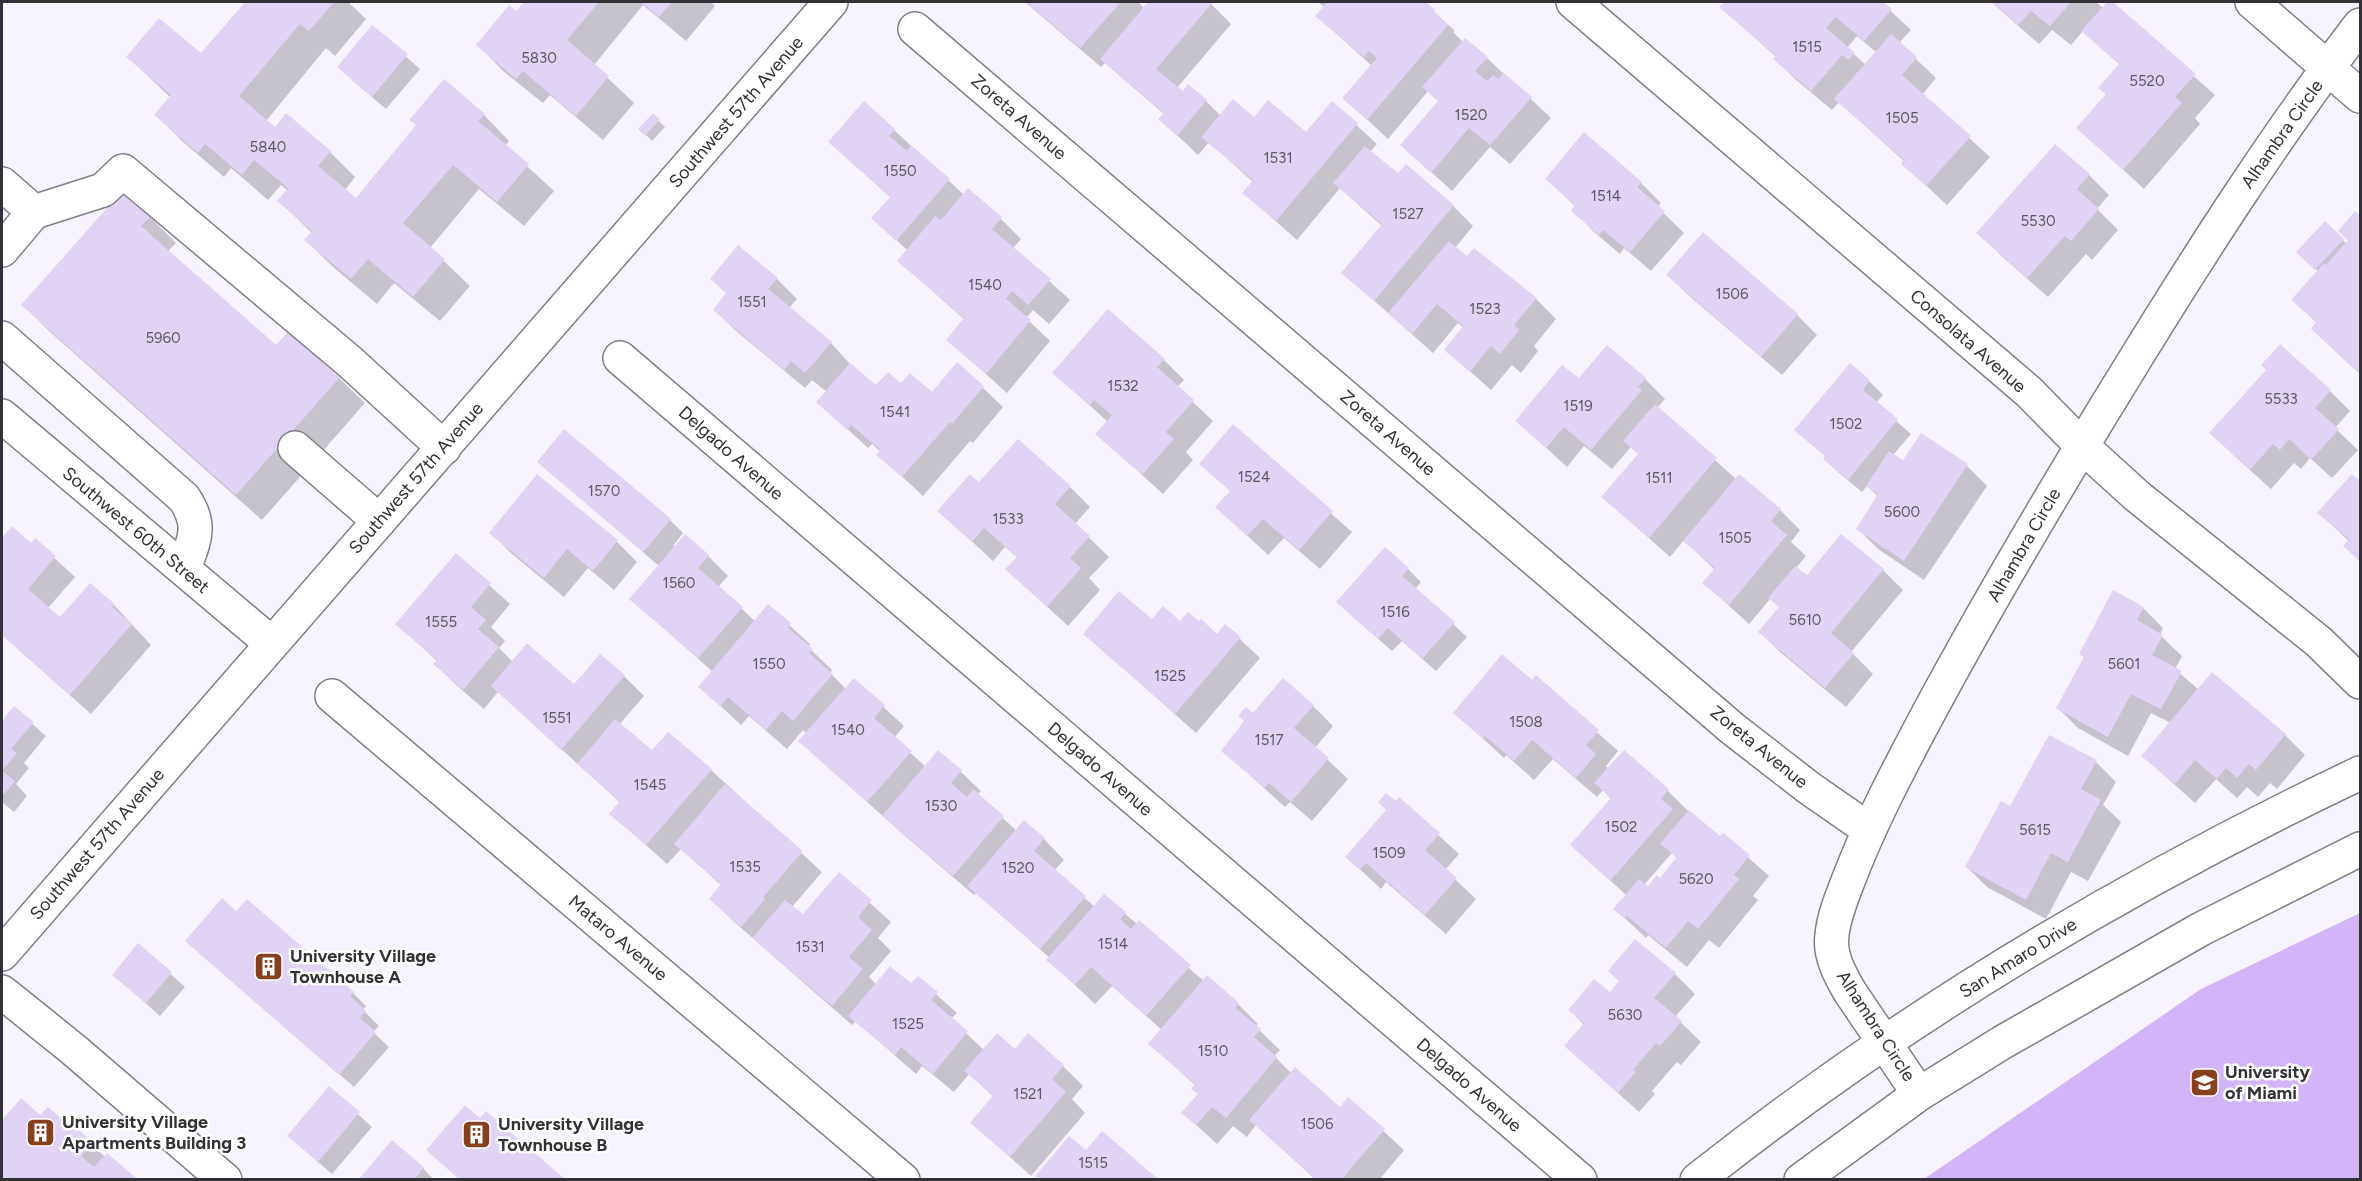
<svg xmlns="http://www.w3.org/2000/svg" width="2362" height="1181" viewBox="0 0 2362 1181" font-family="Figtree,sans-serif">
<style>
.green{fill:#d2b5f9}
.shadow{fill:#0003;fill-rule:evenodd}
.building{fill:#e1d3f6}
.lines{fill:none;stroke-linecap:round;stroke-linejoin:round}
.minor-casing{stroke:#827e87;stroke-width:36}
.major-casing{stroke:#827e87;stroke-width:36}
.minor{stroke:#fff;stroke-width:33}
.major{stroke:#fff;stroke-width:33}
.labels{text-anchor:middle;stroke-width:5;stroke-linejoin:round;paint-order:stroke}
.number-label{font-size:15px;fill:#5e5a65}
.street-label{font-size:18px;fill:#323135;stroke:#fff}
.poi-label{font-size:18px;font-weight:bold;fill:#323135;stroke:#fff;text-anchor:start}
</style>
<rect width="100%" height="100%" fill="#f8f4ff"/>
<path class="green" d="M2360,913v266h-436l277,-190z"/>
<path class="shadow" d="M246,2h102l18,17 -31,37 -9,-8 -60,73 10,8 54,23 25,25 -10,13 11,10 128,-85 25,26 -4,5 49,45 -30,35 -45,-37 -49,59 40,38 -30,35 -46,-38 -17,21 -45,-38 -26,-26 6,-7 -33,-32 9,-10 -7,-6 -13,15 -37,-32 -7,9 -42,-36 -26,-26 15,-17 -43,-41 73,-2z
M526,2h185l4,4 -29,35 -43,-36 -49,60 40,38 -31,37 -53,-45 -7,8 -40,-32 -25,-26 38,-32z
M1025,2h113l6,6 6,-6h59l22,22 -54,64 6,5 23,8 15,15 34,3 51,15 26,-31 45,41 -7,8 28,23 55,31 20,20 -18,22 12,11 69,40 20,20 -22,27 4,5 -17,22 -9,-8 -21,25 -45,-40 18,-22 -6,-5 -25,30 -90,-80 39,-47 -42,-38 -43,52 -53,-47 9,-11 -44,-40 -11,13 -38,-36 4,-5 -59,-51 -4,4z
M1318,2h105l32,29 -2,1 10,10 24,16 64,60 -41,46 -20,-17 -38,44 -50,-46 37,-43 -11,-11 -40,48 -44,-41 28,-32 -55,-50 7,-9z
M1726,2h155l30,28 -12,13 37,35 -14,17 68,62 -43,48 -44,-41 2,-2 -66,-60 -7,8 -37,-31 -20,-20 1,-2 -55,-50zM1857,36l20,17 -11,12 -19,-17z
M1991,2h105l7,6 8,-6 104,93 -20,23 5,6 -56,65 -66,-61 29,-33 13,-30 -37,-34 -12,14 -19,-15 -13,14z
M372,27l48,42 -34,40 -34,-29z
M653,115l12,12 -13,14 -12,-12z
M894,130l70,65 4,-5 33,29 20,20 -8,9 57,52 -21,24 -16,-14 -7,8 24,23 -43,52 -59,-53 17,-20 -66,-59 9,-10 -35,-33 18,-20 -61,-56z
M2089,175l20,20 -12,14 21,21 -26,30 -6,-6 -38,43 -50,-44z
M1547,179l94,4 20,20 -4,4 27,26 -33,38 -27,-23 -4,6 -27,-23 -20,-21 3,-3z
M2356,213l4,4v157l-27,-25 -16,-26 -24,-23 25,-29 -20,-19 27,-28 22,20 3,-3z
M150,217l26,26 -9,9 109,96 63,30 26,25 -103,117 -213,-189 -26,-26z
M1668,275l129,40 20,20 -35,40 -94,-80z
M777,279l20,20 -8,9 42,35 19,21 26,24 25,-3 31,9 26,-30 45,43 -30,36 -3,-2 -47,55 -44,-41 2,-3 -9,-8 -4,4 -50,-46 9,-10 -15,-12 -7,8 -70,-58 -20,-20z
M1164,360l20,20 -7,7 36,34 -27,31 7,8 -30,34 -66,-60 11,-12 -54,-49z
M1645,379l20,20 -8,9 3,3 76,68 3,-3 41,34 20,20 -9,12 15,14 -10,12 12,10 75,-8 20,20 -52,62 22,22 -27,33 -66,-55 -20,-20 21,-24 -10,-10 -22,26 -45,-41 11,-13 -31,-30 -14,17 -67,-60 36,-43 -8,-7 -19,22 -28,-23 -17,21 -50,-46 62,-41z
M1869,381l14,14 -7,8 35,31 -18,21 10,7 64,4 20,20 -63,94 -46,-31 -20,-20 21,-32 -12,-11 -5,6 -23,-19 -14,-14 1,-2 -16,-14z
M2330,391l20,20 -15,17 23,22 -26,28 -22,-20 -9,11 -7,-6 -23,26 -40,-36z
M1233,427l119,105 -32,37 -36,-31 -16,17 -51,-48 14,-15 -30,-29z
M539,462l131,58 13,13 -10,13 35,10 20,20 -10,11 38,35 13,-15 41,37 -2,3 24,23 -2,3 16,16 8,-9 50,46 -10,12 32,29 34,4 21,20 -4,4 40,36 27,8 20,21 -10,11 41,36 9,-11 100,85 3,-4 31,27 20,20 -2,3 24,23 -6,6 17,17 49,36 8,-10 56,51 -25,30h-63l-60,-55 -9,12 -14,-11 -16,18 -34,-31 16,-18 -3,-9 -46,-42 12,-14 -50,-44 -17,18 -47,-44 2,-2 -74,-65 -2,2 -70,-60 -83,-74 -21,-20 7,-7 -4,-4 -16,19 -38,-33 -8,9 -41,-38 13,-15 -82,-73 28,-33z
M537,476l80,66 20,20 -23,28 -26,-22 -24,29 -53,-44 -20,-20z
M2352,476l8,7v79l-15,-16 4,-5 -30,-28z
M979,484l91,3 20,20 -15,17 34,33 -20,21 11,12 -32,36 -40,-37 -10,-31 -13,-11 -12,14 -54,-50z
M12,528l19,18 4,-6 40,37 -27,31 12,11 30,-34 24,20 37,40 -60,69 -89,-79v-95z
M456,555l54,49 -19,23 14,14 -6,7 14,14 62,24 49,-10 20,20 -25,29 33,28 59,17 111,102 -30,35 12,9 35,-41 52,47 -13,16 13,13 -22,26 7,7 35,1 7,-7 39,35 -6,6 33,31 31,1 48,15 20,20 -11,13 13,14 -54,63 -59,-53 22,-26 -25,-23 -15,18 -32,-26 -6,8 -60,-53 -4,4 -121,-106 -20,-20 11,-13 -41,-37 -14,15 -56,-50 10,-11 -123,-111 -14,17 -29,-25 -20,-20 2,-3 -40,-37z
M1408,569l13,13 -6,7 52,48 -31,34 -34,-30 -10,10 -40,-35z
M2143,608l20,20 -3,7 22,21 -7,13 24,21 86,45 20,20 -28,34 -7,-6 -12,14 -11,-10 -10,11 -21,-19 -21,24 -52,-47 28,-33 -20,-10 -23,43 -50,-28 -20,-20 27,-50 -5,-4z
M1152,621l28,2 38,13 8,-10 34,32 -64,75 -111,-99z
M1536,678l82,73 -12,15 3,3 15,-17 44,39 20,20 32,27 3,-3 46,41 -16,20 5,4 -39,48 -10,-8 -22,27 -39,-32 -2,3 -31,-29 12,-13 -55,-51 40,-45 -9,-10 -6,7 -44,-38 -19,21 -28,-25 -2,3 -49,-45 77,-31zM1672,853l6,6 -18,21 -12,8 -4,-3z
M1313,706l20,20 -18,22 33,31 -36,42 -22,-19 -5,5 -62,-56 30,-36z
M14,708l32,28 -22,27 5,5 -13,16 11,12 -13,16 -12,-10v-79z
M2096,762l20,20 -13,23 18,17 -33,59 -17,-9 -25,47 -59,-32 -20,-20 44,-58z
M1399,799l60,55 -14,16 31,29 -30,35 -60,-52 -5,7 -34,-32z
M236,913l117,80 13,13 -3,4 16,16 -6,6 16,15 -35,40 -154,-133z
M138,945l47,42 -25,29 -46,-41z
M1675,974l20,20 -20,23 26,25 -20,23 -4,-3 -25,29 3,3 -16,18 -73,-66 18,-21 -14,-15z
M329,1088l43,39 -40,47 -29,-25z
M21,1100l19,17 23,5 3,-2 39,37 2,-2 28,25h-133v-58z
M392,1142l31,26 11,12h-74z"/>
<path class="building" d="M245,2h89l-25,29 -9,-7 -61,72 36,31 11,-14 45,38 -13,15 38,32 60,-73 -7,-5 35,-41 41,35 -7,7 51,43 -32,38 -44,-37 -50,58 42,36 -32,38 -45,-38 -17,20 -47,-39 8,-9 -35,-30 11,-13 -34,-28 -12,15 -37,-31 -7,9 -44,-38 17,-20 -45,-38 33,-39 42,35z
M524,2h75l-32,38 42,36 -33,40 -53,-45 -7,8 -40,-34 33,-40 7,6z
M641,2h31l-13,15z
M1026,2h95l-41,46z
M1148,2h65l-57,67 27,22 5,-7 19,16 -30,36 -19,-17 6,-6 -64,-54z
M1327,2h99l10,8 -3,2 15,13 -81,95 -25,-22 35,-40 -8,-7 -5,6 -49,-41z
M1724,2h159l9,7 -28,32 -28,-24 -10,11 29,25 -7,7 -6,-5 -31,36 -38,-32 3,-3 -57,-49z
M1991,2h80l-21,24 -19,-15 -13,14z
M2107,2h6l83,72 -21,23 7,6 -59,67 -47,-42 30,-34 -8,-6 21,-24 -38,-33z
M372,25l36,29 -36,43 -35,-30z
M1891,34l26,23 -15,18 69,61 -45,50 -25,-22 3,-4 -70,-61z
M1465,38l23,19 -13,14 12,10 6,-6 5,4 6,-6 28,24 -42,48 -21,-17 -38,45 -31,-28 38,-44 -16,-14z
M1233,99l21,18 14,-17 38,32 26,-31 26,22 -82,98 -34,-28 11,-13 -52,-43z
M864,101l31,28 -6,7 18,15 4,-6 39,34 -54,62 -25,-23 19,-21 -62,-55z
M653,113l7,6 -15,17 -7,-7z
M1584,132l58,50 -5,5 28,24 -35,41 -27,-22 -4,5 -28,-24 4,-6 -30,-26z
M2055,144l35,30 -13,15 22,20 -28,32 -6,-5 -38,42 -51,-45z
M1365,146l33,27 8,-9 48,41 -80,96 -33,-28 41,-49 -49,-41z
M968,188l34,29 -10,12 59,50 -23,26 -16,-14 -6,8 25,21 -45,54 -40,-34 18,-22 -67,-57 38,-45 6,4z
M122,191l29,25 -10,10 135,119 13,-14 51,46 -104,118 -215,-190z
M2355,211l5,5v158l-49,-45 5,-7 -25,-22 33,-37 2,2 22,-25 -10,-9z
M2325,221l19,18 -29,31 -19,-18z
M1703,232l95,82 -37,43 -95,-82z
M1449,241l18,15 7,-8 63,50 -23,27 5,5 -19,24 -9,-8 -21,26 -26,-22 19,-24 -26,-22 -25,30 -24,-21z
M738,245l40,33 -10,11 64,53 -27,31 -14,-12 -7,9 -71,-60 13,-17 -16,-14z
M1108,309l57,50 -8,8 37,33 -28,32 8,7 -32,36 -47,-41 17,-19 -18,-15 -4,6 -38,-33z
M2280,344l51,46 -16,18 24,21 -28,31 -22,-21 -9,11 -7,-6 -23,26 -41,-37 57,-63 -5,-5z
M1607,345l39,33 -8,9 4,3 -51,60 -27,-23 -18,21 -31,-27 47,-56 17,13z
M957,362l27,24 -32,38 -2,-2 -48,55 -26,-22 5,-5 -30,-25 -4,5 -31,-28 34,-39 26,22 12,-13 13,11 9,-10 22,19z
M1850,363l20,17 -7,10 35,29 -50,61 -25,-21 2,-3 -31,-26z
M1655,404l62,54 -68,80 -48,-41 37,-43 -15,-13z
M1233,424l100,87 -34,39 -36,-31 -16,17 -32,-29 15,-16 -31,-27z
M564,429l107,90 -28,33 -106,-90z
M1921,433l47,31 -64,97 -48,-32 22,-35 -12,-8 23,-35 14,9z
M1018,439l53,47 -16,18 35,32 -20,22 11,10 -34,39 -42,-38 12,-12 -33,-29 -12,14 -35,-31 33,-37 9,8z
M537,474l81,66 -25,31 -26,-22 -23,29 -55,-45z
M1739,474l42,35 -10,12 16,14 -58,70 -27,-22 13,-15 -32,-27z
M2352,474l8,7v80l-17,-15 6,-7 -32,-26z
M12,526l19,17 4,-5 21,18 -28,33 32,28 30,-34 25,21 -3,3 20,17 -62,71 -68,-60v-97z
M685,534l24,21 -11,13 45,39 -45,51 -69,-59z
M1841,534l43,35 -53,64 23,20 -29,35 -67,-56 21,-25 -11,-9 27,-32 12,9z
M1385,547l24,21 -7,8 53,46 -33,37 -34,-31 -10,11 -42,-37z
M456,553l35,30 -20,24 15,13 -8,9 21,18 -36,43 -30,-26 4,-4 -42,-36z
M2113,590l31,17 -7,13 26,15 -11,20 30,16 -21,38 -30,-15 -23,43 -52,-29 28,-51 -5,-3z
M1119,591l33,28 11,-13 17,15 8,-9 11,9 2,-2 16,15 8,-10 16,13 -66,77 -92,-80z
M768,604l23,19 -3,5 25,21 -4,4 24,21 -40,47 -11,-10 -16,19 -38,-33 -8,9 -22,-19z
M527,643l47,41 26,-30 25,21 -64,75 -70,-64z
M1502,654l30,26 4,-5 63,55 -13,15 10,9 -20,24 -44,-38 -18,21 -29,-25 -2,3 -30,-26z
M2212,672l74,62 -30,36 -7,-6 -12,14 -11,-10 -9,11 -22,-19 -20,24 -34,-28z
M854,678l31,27 -11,13 38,33 -45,51 -69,-61z
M1283,678l31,27 -20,23 35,30 -38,44 -22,-19 -4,5 -44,-37 23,-30 -6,-5 8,-9 7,6z
M14,706l20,16 -23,27 6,4 -15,18 13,10 -13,16v-76z
M615,719l37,31 16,-18 44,37 -66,76 -37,-31 11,-13 -43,-37z
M2049,735l48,25 -16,29 20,11 -33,62 -17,-9 -25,47 -61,-33 36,-66 9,5z
M938,750l24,20 -11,13 16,14 6,-8 31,27 -51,60 -71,-60z
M1624,750l45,39 -8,10 12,10 -63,72 -40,-36 41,-47 -17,-15z
M725,784l78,67 -40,46 2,2 -24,28 -32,-28 12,-15 -47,-40z
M1386,793l10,8 3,-4 41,36 -15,17 32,28 -32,37 -59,-52 -6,7 -15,-13 41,-47 -8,-8z
M1689,810l31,26 3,-3 27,22 -16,20 5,4 -41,50 -10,-8 -22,27 -39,-32 -2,3 -12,-10 26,-30 9,7 9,-11 3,3 17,-21 -17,-13z
M1024,820l21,18 -11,13 52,45 -46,53 -73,-63z
M839,872l33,28 -14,17 14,13 -23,27 14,12 -31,37 -80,-68 33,-38 18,14z
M1104,894l22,18 -6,7 11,10 8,-9 52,45 -45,51 -55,-49 -16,18 -29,-25z
M222,898l14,13 11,-12 107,93 -4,4 16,15 -6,7 16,14 -37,43 -154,-134z
M1635,939l41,34 -22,25 28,23 -22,25 -4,-3 -23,27 3,2 -18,21 -54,-47 20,-23 -16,-13 26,-31 16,13 9,-11 -11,-10z
M138,943l34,29 -26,31 -34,-28z
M890,966l21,17 7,-7 20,16 -7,8 37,31 -35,43 -32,-27 -6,8 -47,-39z
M1207,975l32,28 -4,5 26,21 -7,8 23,20 -51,61 -14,-11 -16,18 -15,-12 17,-19 -7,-5 4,-5 -47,-40z
M997,1033l18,16 13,-16 36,32 -12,14 14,13 -56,65 -40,-34 23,-28 -29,-24z
M1295,1067l45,40 8,-10 37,32 -44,51h-24l-68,-60z
M329,1086l31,26 -42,50 -31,-26z
M21,1098l19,17 8,-8 15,13 3,-2 27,25 -12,13 13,11 13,-14 29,25 -134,2v-60z
M465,1105l15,13 6,-7 80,69h-106l-34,-30z
M1102,1131l57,49h-120l-4,-4 34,-40 17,14z
M392,1140l32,27 -10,13h-56z"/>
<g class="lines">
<defs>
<path id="minor" d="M1573,2l456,390 53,54 55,50 182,146 41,40
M2252,2l108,94
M915,29l818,700 76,59 59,41
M2,184l32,28
M2,250l32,-38 69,-22 20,-19 226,190 95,87
M2,338l182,160c19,28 10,42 0,71
M620,358l960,822
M2,416l269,227
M295,448l84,73
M332,696l571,484
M2,992l72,58 151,130
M1919,1094l-69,-102c-10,-17 -21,-37 -18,-57 2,-20 11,-41 18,-59 22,-57 50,-109 78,-162 62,-115 129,-228 198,-340 73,-119 149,-238 234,-349
M1697,1180c203,-161 429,-296 663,-407
M1801,1180l118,-86 84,-52 198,-113 159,-80"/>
<path id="major" d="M2,954l829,-952"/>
</defs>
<use href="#minor" class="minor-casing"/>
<use href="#major" class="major-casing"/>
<use href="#minor" class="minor"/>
<use href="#major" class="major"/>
</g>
<defs>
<symbol id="building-square" viewBox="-11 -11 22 22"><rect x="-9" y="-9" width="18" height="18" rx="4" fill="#87401e" stroke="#fff"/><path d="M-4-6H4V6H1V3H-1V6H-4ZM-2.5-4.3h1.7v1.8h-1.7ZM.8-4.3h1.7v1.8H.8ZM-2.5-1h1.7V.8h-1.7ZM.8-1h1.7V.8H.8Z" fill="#fff"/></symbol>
<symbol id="university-square" viewBox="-11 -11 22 22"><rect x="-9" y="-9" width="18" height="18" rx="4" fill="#87401e" stroke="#fff"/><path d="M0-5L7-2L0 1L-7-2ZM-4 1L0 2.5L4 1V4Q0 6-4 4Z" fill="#fff"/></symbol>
</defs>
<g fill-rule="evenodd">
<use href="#building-square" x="252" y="950" width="33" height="33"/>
<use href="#university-square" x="2188" y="1066" width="33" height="33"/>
<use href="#building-square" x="24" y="1116" width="33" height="33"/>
<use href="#building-square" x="460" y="1118" width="33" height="33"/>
</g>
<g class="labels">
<g class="number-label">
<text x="1807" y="52">1515</text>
<text x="539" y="63">5830</text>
<text x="2147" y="86">5520</text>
<text x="1471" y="120">1520</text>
<text x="1902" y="123">1505</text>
<text x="268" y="152">5840</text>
<text x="1278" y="163">1531</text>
<text x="900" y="176">1550</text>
<text x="1606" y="201">1514</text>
<text x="1408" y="219">1527</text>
<text x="2038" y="226">5530</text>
<text x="985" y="290">1540</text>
<text x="1732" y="299">1506</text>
<text x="752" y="307">1551</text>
<text x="1485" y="314">1523</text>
<text x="163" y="343">5960</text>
<text x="1123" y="391">1532</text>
<text x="2281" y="404">5533</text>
<text x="1578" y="411">1519</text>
<text x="895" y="417">1541</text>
<text x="1846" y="429">1502</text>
<text x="1254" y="482">1524</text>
<text x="1659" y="483">1511</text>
<text x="604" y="496">1570</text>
<text x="1902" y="517">5600</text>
<text x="1008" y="524">1533</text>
<text x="1735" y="543">1505</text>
<text x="679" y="588">1560</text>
<text x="1395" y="617">1516</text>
<text x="1805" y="625">5610</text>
<text x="441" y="627">1555</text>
<text x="769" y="669">1550</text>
<text x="2124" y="669">5601</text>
<text x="1170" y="681">1525</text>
<text x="557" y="723">1551</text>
<text x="1526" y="727">1508</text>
<text x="848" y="735">1540</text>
<text x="1269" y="745">1517</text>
<text x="650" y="790">1545</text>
<text x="941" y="811">1530</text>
<text x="1621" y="832">1502</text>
<text x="2035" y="835">5615</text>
<text x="1389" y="858">1509</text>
<text x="745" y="872">1535</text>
<text x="1018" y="873">1520</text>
<text x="1696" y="884">5620</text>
<text x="1113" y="949">1514</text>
<text x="810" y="952">1531</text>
<text x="1625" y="1020">5630</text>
<text x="908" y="1029">1525</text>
<text x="1213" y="1056">1510</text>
<text x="1028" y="1099">1521</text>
<text x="1317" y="1129">1506</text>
<text x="1093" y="1168">1515</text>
</g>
<g class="street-label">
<text transform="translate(736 112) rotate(-49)" y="6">Southwest 57th Avenue</text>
<text transform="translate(1019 117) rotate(41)" y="6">Zoreta Avenue</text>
<text transform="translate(2282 134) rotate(-55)" y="6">Alhambra Circle</text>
<text transform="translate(1968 341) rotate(41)" y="6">Consolata Avenue</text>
<text transform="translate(1388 433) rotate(41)" y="6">Zoreta Avenue</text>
<text transform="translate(731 453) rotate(41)" y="6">Delgado Avenue</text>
<text transform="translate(416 478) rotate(-49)" y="6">Southwest 57th Avenue</text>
<text transform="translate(136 530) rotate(40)" y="6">Southwest 60th Street</text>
<text transform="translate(2024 545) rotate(-60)" y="6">Alhambra Circle</text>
<text transform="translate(1759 747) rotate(39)" y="6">Zoreta Avenue</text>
<text transform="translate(1100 769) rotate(41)" y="6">Delgado Avenue</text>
<text transform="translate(97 844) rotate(-49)" y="6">Southwest 57th Avenue</text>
<text transform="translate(618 938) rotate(40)" y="6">Mataro Avenue</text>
<text transform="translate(2018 958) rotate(-32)" y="6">San Amaro Drive</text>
<text transform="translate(1876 1026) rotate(57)" y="6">Alhambra Circle</text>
<text transform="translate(1469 1085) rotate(41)" y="6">Delgado Avenue</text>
</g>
<g class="poi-label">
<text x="290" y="962">University Village<tspan x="290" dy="21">Townhouse A</tspan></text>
<text x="2225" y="1078">University<tspan x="2225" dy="21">of Miami</tspan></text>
<text x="62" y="1128">University Village<tspan x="62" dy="21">Apartments Building 3</tspan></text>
<text x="498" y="1130">University Village<tspan x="498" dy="21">Townhouse B</tspan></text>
</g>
</g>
<rect width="2362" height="1181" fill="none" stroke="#323135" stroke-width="6"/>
</svg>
